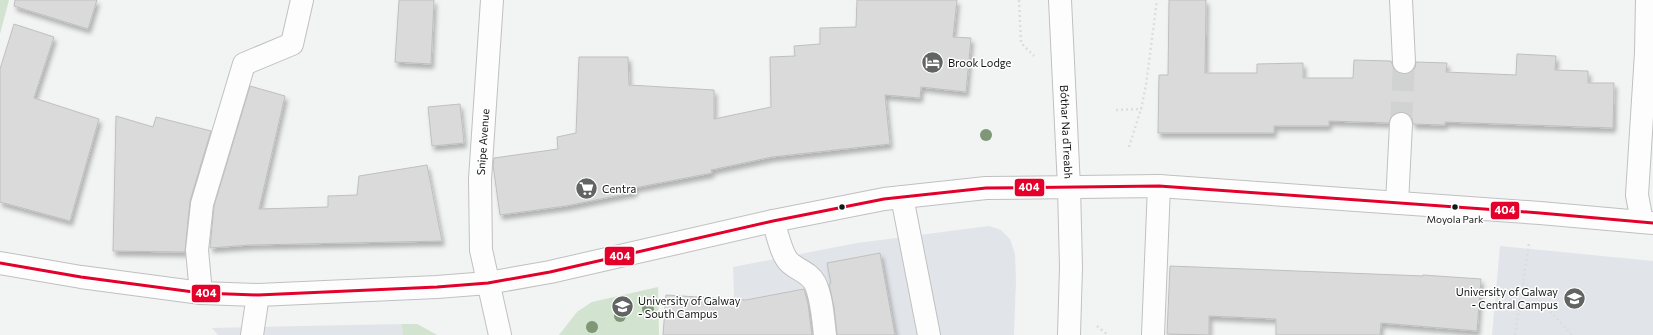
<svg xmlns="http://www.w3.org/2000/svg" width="1653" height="335" viewBox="0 0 1653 335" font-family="Commissioner,sans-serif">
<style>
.built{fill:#e1e5e9}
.green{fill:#d2e3cf}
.building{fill:#dadada;stroke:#bfbfbf;filter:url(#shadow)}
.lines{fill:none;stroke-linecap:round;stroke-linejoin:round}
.minor-tunnel{stroke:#d1d2d2;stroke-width:22;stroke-dasharray:22 11;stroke-linecap:butt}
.minor-casing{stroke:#c0c0c1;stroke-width:24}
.major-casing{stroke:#c0c0c1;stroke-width:24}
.highway-casing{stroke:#c0c0c1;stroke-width:24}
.path{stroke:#dcdddd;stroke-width:2.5;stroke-dasharray:2 3;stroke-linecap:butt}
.minor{stroke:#fdfdfd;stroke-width:22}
.major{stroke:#fdfdfd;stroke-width:22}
.highway{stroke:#fdfdfd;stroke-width:22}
.bus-1-casing{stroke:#fff;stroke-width:6}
.bus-1{stroke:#e4002b;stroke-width:3}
.tree{fill:#7d9777}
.bus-dot{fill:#151616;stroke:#fff;stroke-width:1.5}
.labels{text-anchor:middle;stroke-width:3;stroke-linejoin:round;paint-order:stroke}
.bus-label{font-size:10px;fill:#151616;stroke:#fff}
.poi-label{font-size:11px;fill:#151616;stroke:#fff;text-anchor:start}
.street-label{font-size:11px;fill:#151616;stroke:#fff}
.line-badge{stroke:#fff;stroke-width:1.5}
.badge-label{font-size:11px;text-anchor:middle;font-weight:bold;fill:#fff}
</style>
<defs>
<filter id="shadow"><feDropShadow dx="2.5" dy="4.5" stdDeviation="2" flood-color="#0004"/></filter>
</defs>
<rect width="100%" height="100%" fill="#f2f3f3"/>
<path class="built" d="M989,226l12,4 9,9 5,15 1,26 -2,55h-284l4,-34 -1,-34 124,-24z
M1500,246l153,15v74h-161z
M402,324h15l20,11h-219l-6,-7z"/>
<path class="green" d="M0,0h9l-9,34z
M658,287l1,48h-100l18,-23 15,-10z
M402,324h15l20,11h-34z"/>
<path class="building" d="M15,0h82l-9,29 -74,-23z
M399,0h35l-3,64 -36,-2z
M857,0h100l-4,37 18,1 -5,54 -45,-5 -1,11 -35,-3 5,49 -118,13 -61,13 1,3 -78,15 1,4 -69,14 -66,9 -7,-50 1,-7 64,-9 -1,-12 19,-4 3,-76h49l1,28 85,5v29l57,-12 -1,-50 25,-1 -1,-10 26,-2v-16l36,-1z
M1169,0h37l-1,73h52v-9l46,-1v15h50l1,-18 37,1 3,8 5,4 5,1 7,-2 4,-4 1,-6 31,1 -1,9 70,3 1,-21 39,2 -1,14 33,1v12h26l-1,45 -168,-6v3l-32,-1 -1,-6 -4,-4 -7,-2 -6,1 -4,4 -2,6 -60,-2v5h-55v7h-116l1,-58h9z
M14,24l40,13 -20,61 65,21 -29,102 -70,-19v-133z
M250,86l35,10 -26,113 69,-2v-11l29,-1 2,-19 68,-11 15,76 -192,4 -40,3 4,-42z
M460,104l4,39 -32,3 -4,-39z
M116,116l37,11 3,-10 55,14 -21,70 -5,51 -72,-1z
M880,253l15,82h-58l-3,-28 -5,-23 2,-1 -4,-20z
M1170,266l253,10v-1l58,4 -4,52 -96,-8 -1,12h-104v-16l-67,-3v19l-42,-1z
M804,289l4,15 4,31h-149l3,-40 80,5z"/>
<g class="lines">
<path class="minor-tunnel" d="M1401,124l3,-62"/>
<defs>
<path id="minor" d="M492,0l-12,179 1,71 19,85
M1401,0l3,62
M902,197l27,138
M1397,203l4,-79
M773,221c4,11 8,33 16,41 8,8 20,10 26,21 7,15 8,36 10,52
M1642,222l-5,-27 9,-142 1,-53
M201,293l-4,-43 5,-46 42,-140 48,-20 10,-44
M252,335l6,-40
M1153,335l6,-149"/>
<path id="major" d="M0,263l81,14 120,16 57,2 179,-8 51,-4 62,-11 223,-51 111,-22 102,-11 173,-2 381,27 113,10"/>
<g id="highway">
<path id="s1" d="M1060,0l9,187 2,80 -2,68"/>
</g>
</defs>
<use href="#minor" class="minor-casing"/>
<use href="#major" class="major-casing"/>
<use href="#highway" class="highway-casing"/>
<path class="path" d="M1019,0l2,43 13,13
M1116,110l25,-1 5,-24 11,-85
M1129,147l12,-38
M1523,282l49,53
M1097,326l11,9
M1515,335l14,-92"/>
<use href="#minor" class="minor"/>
<use href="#major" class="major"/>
<use href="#highway" class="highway"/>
<defs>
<path id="bus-1" d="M0,263l81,14 120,16 57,2 179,-8 51,-4 62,-11 223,-51 111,-22 102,-11 173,-2 381,27 113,10"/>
</defs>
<use href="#bus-1" class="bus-1-casing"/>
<use href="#bus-1" class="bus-1"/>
</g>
<g class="tree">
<circle cx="986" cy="135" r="6"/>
<circle cx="648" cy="309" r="6"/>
<circle cx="620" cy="316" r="6"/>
<circle cx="592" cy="327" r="6"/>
</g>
<defs>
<symbol id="hotel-disc" viewBox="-11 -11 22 22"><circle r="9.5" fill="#626363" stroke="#fff"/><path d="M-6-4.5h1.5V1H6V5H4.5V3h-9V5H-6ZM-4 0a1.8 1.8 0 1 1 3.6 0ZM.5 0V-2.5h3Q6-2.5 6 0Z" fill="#fff"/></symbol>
<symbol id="supermarket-disc" viewBox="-11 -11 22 22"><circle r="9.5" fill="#626363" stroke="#fff"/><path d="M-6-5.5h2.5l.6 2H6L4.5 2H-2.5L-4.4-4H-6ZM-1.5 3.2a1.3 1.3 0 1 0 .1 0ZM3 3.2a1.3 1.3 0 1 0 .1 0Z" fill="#fff"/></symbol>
<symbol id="university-disc" viewBox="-11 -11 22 22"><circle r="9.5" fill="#626363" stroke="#fff"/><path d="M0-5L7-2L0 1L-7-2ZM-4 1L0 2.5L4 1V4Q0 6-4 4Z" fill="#fff"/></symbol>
</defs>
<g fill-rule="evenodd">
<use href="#hotel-disc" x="920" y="50" width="25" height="25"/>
<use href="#supermarket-disc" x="574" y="176" width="25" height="25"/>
<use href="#university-disc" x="1562" y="286" width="25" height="25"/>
<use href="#university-disc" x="610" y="294" width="25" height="25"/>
</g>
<g class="bus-dot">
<circle cx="842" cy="207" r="3.5"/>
<circle cx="1455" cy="207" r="3.5"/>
</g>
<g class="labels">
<g class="bus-label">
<text x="1455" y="223">Moyola Park</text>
</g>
<g class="poi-label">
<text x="948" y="67">Brook Lodge</text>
<text x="602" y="193">Centra</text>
<text x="1558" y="296" text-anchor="end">University of Galway<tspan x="1558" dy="13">- Central Campus</tspan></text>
<text x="638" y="305">University of Galway<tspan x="638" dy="13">- South Campus</tspan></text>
</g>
<g class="street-label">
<text dy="4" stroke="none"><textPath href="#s1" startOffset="132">Bóthar Na dTreabh</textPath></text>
<text transform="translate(483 142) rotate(-86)" y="4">Snipe Avenue</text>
</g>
</g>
<g class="line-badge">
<rect x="1014" y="178" width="31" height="19" rx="4" fill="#e4002b"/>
<rect x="1490" y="201" width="30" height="19" rx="4" fill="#e4002b"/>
<rect x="604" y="246" width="31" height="20" rx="4" fill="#e4002b"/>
<rect x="191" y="284" width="30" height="19" rx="4" fill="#e4002b"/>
</g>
<g class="badge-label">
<text x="1029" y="191">404</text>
<text x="1505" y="214">404</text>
<text x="620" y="260">404</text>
<text x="206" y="297">404</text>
</g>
</svg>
